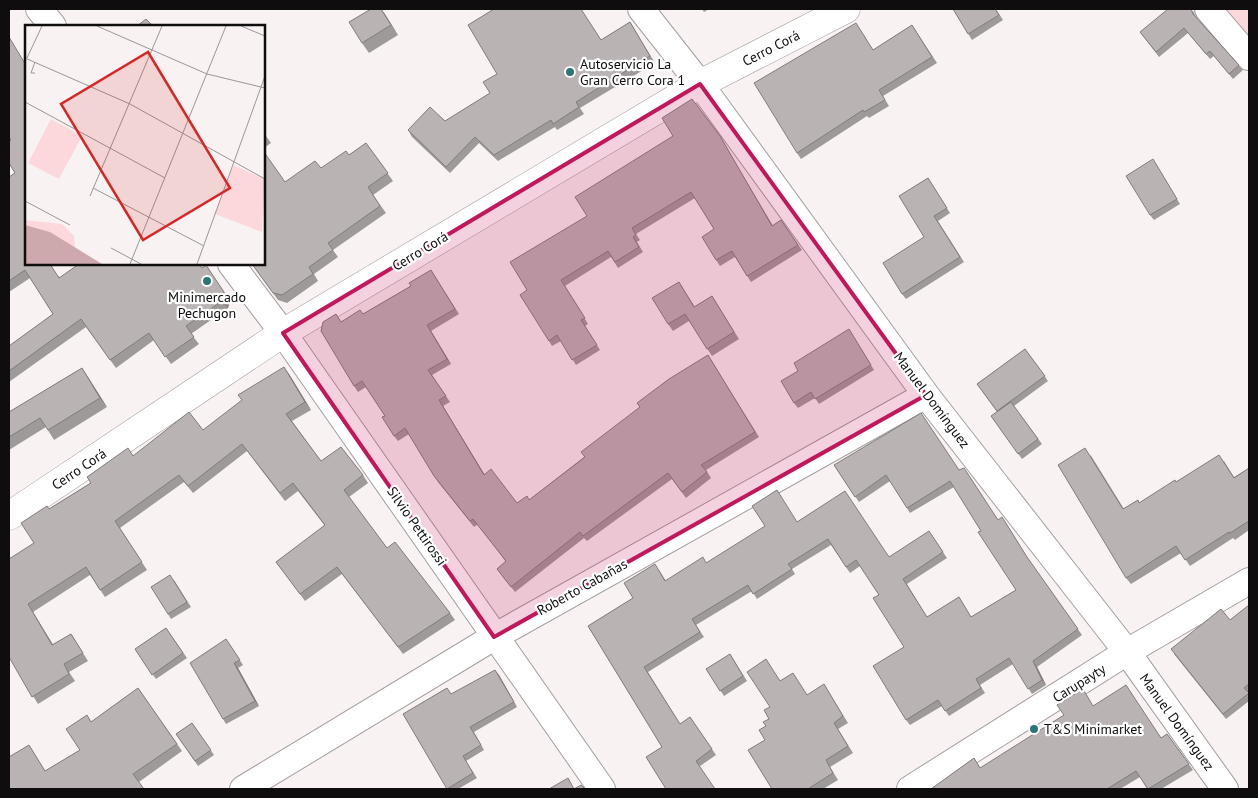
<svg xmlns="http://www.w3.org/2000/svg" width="1258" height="798" viewBox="0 0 1258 798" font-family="'PT Sans',sans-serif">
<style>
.green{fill:#fcd8dc}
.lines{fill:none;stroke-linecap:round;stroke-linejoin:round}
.minor-casing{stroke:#a59fa0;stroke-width:28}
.tertiary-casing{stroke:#a59fa0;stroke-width:29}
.minor{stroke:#fff;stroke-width:26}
.tertiary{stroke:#fff;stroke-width:28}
.wall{fill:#9f9a9a}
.shaded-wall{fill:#827d7d}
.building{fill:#b9b3b3;stroke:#827d7d}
.marked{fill:#c2185b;fill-opacity:0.2;stroke:#c2185b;stroke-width:4;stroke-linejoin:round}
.poi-dot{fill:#2c7676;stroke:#fff;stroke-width:2}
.labels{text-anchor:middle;stroke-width:4.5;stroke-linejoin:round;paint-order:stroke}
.street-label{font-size:14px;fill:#0f0d0d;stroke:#fff}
.poi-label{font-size:14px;fill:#0f0d0d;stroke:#fff;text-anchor:start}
.inset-road{fill:none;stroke:#9b9697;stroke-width:1}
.view{fill:#d62828;fill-opacity:0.15;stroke:#d62828;stroke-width:2.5}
.inset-edge{fill:none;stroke:#0f0d0d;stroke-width:2.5}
</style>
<rect width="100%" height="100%" fill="#f8f2f3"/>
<path class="green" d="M1214,9h35v43z"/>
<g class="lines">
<defs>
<path id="minor" d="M39,9l14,17
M641,9l59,75 226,311 201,257 98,137
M1208,9l41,48
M231,264l52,69 319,456
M243,789l251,-152 432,-242
M910,789l217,-137 122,-71"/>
<path id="tertiary" d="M9,516l274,-183 417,-249 146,-75"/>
</defs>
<use href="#minor" class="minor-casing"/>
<use href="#tertiary" class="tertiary-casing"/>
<use href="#minor" class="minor"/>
<use href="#tertiary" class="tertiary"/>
</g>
<path class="wall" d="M381,9l17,26 -29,18 -7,-10z
M702,9h7l-5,3z
M953,9h43l7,11 -31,20z
M1193,11l3,6 43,48 4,5 -10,9 -19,-23 -4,3 -22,-26 -29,24 -19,-25z
M630,22l25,41 -75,45 4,6 -27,16 -2,-3 -57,34 -19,-18 -29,30 -38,-36 -4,-7 37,-9 45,-28 7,-19 104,-34z
M912,25l25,38 -54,33 6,10 -20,12 -2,-2 -66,43 -4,-6 76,-103z
M9,36l17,228 34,13 170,23 -2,8 -37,26 8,10 -28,20 -17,-24 -38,28 -30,-41 -77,55v-36l44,-32 -23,-36 -21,14v-115l6,-4 -4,-33z
M264,133l7,10 -7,5z
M723,142l49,84 9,-6 21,30 -51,32 -16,-25 -15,9 -4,-6 -2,-31 -19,-31 -59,36 4,6 -3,2 6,10 -25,16 -7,-11 -46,29 23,38 -3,2 15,24 -24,15 -15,-24 -9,5 -3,-5 -22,-51z
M366,143l27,38 -20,14 13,18 -53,37 5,7 -24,17 4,7 -31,22 -9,-3 -26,-36h12l21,-82 36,-14 28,-13z
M1156,164l24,40 -26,16 -4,-5z
M928,178l22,35 -12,8 26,41 -58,37 -4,-5 22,-57z
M431,270l28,44 -28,17 20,33 -19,11 18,27 -7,4 42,69 32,28 12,-3 55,-43 124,-102 51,82 -53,33 5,8 -25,20 -14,-19 -85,62 -3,-3 -69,54 -18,-23 9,-7 -28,-38 -4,3 -36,-45 -29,-48 -11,7 -4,-5 -9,-20 -19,-29 -8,5 -4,-6 -13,-64 22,-8 48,-28z
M679,282l16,25 17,-11 27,43 -27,17 -23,-35 -16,10 -5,-7z
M852,334l22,36 -55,34 -4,-6 -17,10 -4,-5 4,-32z
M1025,349l23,32 -34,25 28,38 -20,15 -31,-43 6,-4 -20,-28z
M82,368l25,39 -53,33 -8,-13 -37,23v-38z
M289,374l22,36 -19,11 29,40 42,14 5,8 -19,14 38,51 63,65 5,7 -52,34 -61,-80 -37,27 -29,-39 49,-36 -27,-35 -13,10 -38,-50 -54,42 -9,-11 -64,46 27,42 -42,27 -15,-22 -57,37 20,33 18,-11 17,27 -19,11 6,9 -37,23 -29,-47 25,-114 15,-34 84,-53 70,-26z
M1090,454l34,55 15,-6 37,-21 48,-21 10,16 15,-9v62l-14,10 -2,-2 -43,28 -9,-13 -50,31 -5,-6z
M834,465l125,5 39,50 8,3 24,39 52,73 -45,32 9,18 -14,9 -19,-30 -33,21 5,8 -36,23 -7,-10 -32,19 -4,-5 -2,-73 -25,-52 -19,-29 -10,7 -19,-28 -39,24 3,5 -38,25 -5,-8 -56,34 8,12 -56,35 32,52 10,-7 26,38 -16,11 -38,-19 -74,-121 45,-28 26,-28 7,11 132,-59 91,35 44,-20 14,21 -40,26 20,33 32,-20 12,20 45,-27 -35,-59 -27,-44 -44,26 -20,-32 -31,21z
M174,580l17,27 -20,12 -3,-5z
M1249,605v87l-1,1 1,1v7l-23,18 -52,-65 56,-34z
M166,628l21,30 -31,21 -21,-30z
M226,639l17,26 -5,3 21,38 -33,18 -3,-5z
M730,654l17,27 -23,15 -18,-27z
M499,675l18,32 -43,25 10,18 -18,11 11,17 -19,11h-10l-45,-75z
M780,681l27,14 21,-4 20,32 -10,6 15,24 -23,14 8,13 -15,9h-51l-7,-49 1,-14z
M138,688l44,63 -43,31 -130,7 20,-44 16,26 35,-21 11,-28z
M1094,706l67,32 6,-4 26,36 -32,19h-14l-7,-12 -20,12h-189l43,-31 6,10z
M192,723l22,32 -16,11 -22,-32z"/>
<path class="shaded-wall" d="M381,9l4,5 13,21 -7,-10z
M720,136l3,6 53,89 -4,-5z
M224,292l6,8 -2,8 -6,-7z
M427,325l4,6 20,33 -4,-5z
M284,367l5,7 22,36 -6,-8z
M82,368l6,9 19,30 -7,-9z
M439,400l4,6 45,75 -4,-6z
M28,604l5,8 25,41 -6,-8z
M1033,661l4,6 9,18 -4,-5z
M234,663l4,5 21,38 -4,-5z
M495,670l4,5 18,32 -3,-5z"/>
<path class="building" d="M371,9h10l10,16 -29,18 -13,-21z
M494,9h87l20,31 29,-18 20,34 -74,46 3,5 -26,17 -2,-4 -57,35 -19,-18 -29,30 -38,-37 22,-23 15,14 45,-28 -7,-11 14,-8 -29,-49z
M953,9h42l4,6 -31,19z
M1168,9h23l2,5 46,51 -10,9 -19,-23 -4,3 -22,-26 -28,24 -16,-20z
M146,19l7,7h-16z
M856,23l17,27 39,-25 20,32 -53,33 6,10 -21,12 -1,-2 -66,43 -43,-70z
M9,37l15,25 2,-1v203h24l9,14 20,-14h120l3,4 4,-3 18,27 -2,9 -36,25 8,11 -29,20 -16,-24 -39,27 -29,-41 -72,52v-25l44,-32 -28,-44 -16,11v-104l6,-4 -6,-10v-22l2,-1 -2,-3z
M692,99l28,37 52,90 9,-6 17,25 -51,31 -15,-25 -16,9 -14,-23 12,-8 -23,-37 -59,36 4,7 -3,2 6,10 -24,15 -7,-11 -47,29 24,38 -4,2 16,25 -25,15 -15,-25 -8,6 -29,-46 7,-5 -17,-28 77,-46 -12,-19 98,-61 -11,-18z
M366,143l22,30 -20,14 12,19 -52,37 5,7 -24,17 4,7 -31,21 -9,-2 -21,-29h12v-112l21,30 30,-21 6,7 25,-17 3,4z
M1153,159l24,40 -27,16 -24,-39z
M928,178l19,30 -13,8 26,41 -58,37 -19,-31 41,-26 -25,-41z
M431,270l24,39 -28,16 20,34 -19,11 18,26 -7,4 45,75 7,-6 26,34 10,-7 2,4 56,-43 -4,-5 59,-45 -3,-4 32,-24 39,-24 47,77 -54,33 6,7 -25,20 -14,-19 -85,63 -3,-4 -69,55 -14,-18 9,-8 -33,-42 -3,2 -36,-45 -29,-48 -11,8 -12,-19 3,-1 -23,-35 -8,5 -33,-55 2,-9 13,-8 5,8 19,-12 3,4 48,-28 -2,-3z
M679,282l15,25 18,-11 22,36 -27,17 -22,-35 -17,10 -16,-26z
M849,329l22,36 -56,34 -4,-7 -17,11 -13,-22 17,-10 -4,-8z
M1025,349l20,27 -48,35 -20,-27z
M284,367l21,35 -19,12 35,47 20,-14 22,28 -19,15 43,58 8,-6 55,71 -52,34 -61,-80 -37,27 -24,-32 49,-37 -32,-42 -13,10 -38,-49 -54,42 -9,-11 -64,46 27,41 -42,28 -14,-23 -58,37 24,41 19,-11 12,19 -19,11 5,10 -37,23 -23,-40v-98l25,-16 -13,-20 26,-17 2,3 42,-26 -4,-6 41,-29 5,8 56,-44 14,18 39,-30 -4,-5z
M82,368l18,30 -52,32 -8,-12 -31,19v-25z
M1011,402l27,37 -20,15 -27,-38z
M921,413l38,57 5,-2 34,52 4,-3 25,40 51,72 -45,32 9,19 -14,9 -19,-31 -33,21 5,9 -36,23 -7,-11 -32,20 -33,-54 31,-19 -31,-49 6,-3 -23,-35 -10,7 -18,-28 -40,25 4,5 -39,25 -5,-9 -56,34 8,13 -56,35 36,57 10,-7 22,32 -16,12 19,28h-49l-20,-32 16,-10 -74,-121 45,-28 -9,-15 31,-19 10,17 38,-24 3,6 59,-37 -13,-20 25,-16 20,32 48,-31 44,66 40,-26 14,21 -40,27 24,38 32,-20 12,20 45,-27 -38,-58 3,-1 -31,-50 -43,27 -21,-33 -31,22 -21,-32z
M1085,448l38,61 15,-9 1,3 36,-23 1,2 43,-27 15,23 15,-10v53l-19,12 -1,-1 -44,28 -9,-14 -50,32 -68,-113z
M170,575l17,27 -19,12 -17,-27z
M1249,605v79l-5,4 5,5 -26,21 -52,-65 50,-40 9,11z
M166,628l17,25 -31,22 -17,-26z
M226,639l14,21 -6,3 21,38 -32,18 -33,-56z
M730,654l13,22 -23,15 -14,-22z
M766,659l14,22 13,-8 14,22 17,-11 19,32 -9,7 14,23 -22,14 7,13 -25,16h-36l-24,-39 17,-10 -6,-10 7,-4 -3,-4 6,-3 -5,-9 6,-3 -23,-35z
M495,670l19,32 -44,25 11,18 -18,11 10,17 -26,16 -44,-75 44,-26 4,6z
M1126,685l35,53 6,-4 22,30 -41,25 -12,-18 -29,18h-176l43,-31 6,10 84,-53 -7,-10 26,-16 10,17z
M138,688l39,56 -44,30 11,15h-135v-32l20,-12 16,26 35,-21 -14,-21 21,-14 4,7z
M192,723l19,27 -16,11 -19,-27z
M568,778l6,11 7,-4 4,4h-36z"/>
<path class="marked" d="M700,84l226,311 -432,242 -211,-304z"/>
<g class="poi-dot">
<circle cx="570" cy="72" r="5"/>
<circle cx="207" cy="281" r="5"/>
<circle cx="1034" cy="729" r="5"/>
</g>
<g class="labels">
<g class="street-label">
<text transform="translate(771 48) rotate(-27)" y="5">Cerro Corá</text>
<text transform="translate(420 251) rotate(-31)" y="5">Cerro Corá</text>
<text transform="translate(932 400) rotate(53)" y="5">Manuel Domínguez</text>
<text transform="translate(79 469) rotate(-34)" y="5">Cerro Corá</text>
<text transform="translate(417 526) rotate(55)" y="5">Silvio Pettirossi</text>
<text transform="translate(582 587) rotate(-29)" y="5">Roberto Cabañas</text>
<text transform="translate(1079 683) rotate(-32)" y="5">Carupayty</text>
<text transform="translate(1177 722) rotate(54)" y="5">Manuel Domínguez</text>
</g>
<g class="poi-label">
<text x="580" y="69">Autoservicio La<tspan x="580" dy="16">Gran Cerro Cora 1</tspan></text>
<text x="207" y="302" text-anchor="middle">Minimercado<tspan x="207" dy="16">Pechugon</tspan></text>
<text x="1044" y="734">T&amp;S Minimarket</text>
</g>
</g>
<g transform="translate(25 25)">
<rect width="240" height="240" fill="#f8f2f3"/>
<path d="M26,94l31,17 -23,43 -31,-16zM208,140l32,14 -3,53 -47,-18zM0,195l37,4 12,12 1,12 -25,-16 -25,-7z" fill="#fcd8dc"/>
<path d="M0,200l25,7 52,32h-77z" fill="#cda8ac"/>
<path class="inset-road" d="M72,1l110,48 58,14M216,1l24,10M0,33l105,46 135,75M2,33l15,-32M10,48h-4l4,-11M0,77l140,76M68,163l111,58M65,171l72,-170M0,176l45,24M86,223l30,16M105,239l96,-238M172,239l68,-188"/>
<path class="view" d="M123,27l82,136 -87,52 -82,-136z"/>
<rect width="240" height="240" class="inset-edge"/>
</g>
<rect width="1258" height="798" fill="none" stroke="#0f0d0d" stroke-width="20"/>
</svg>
